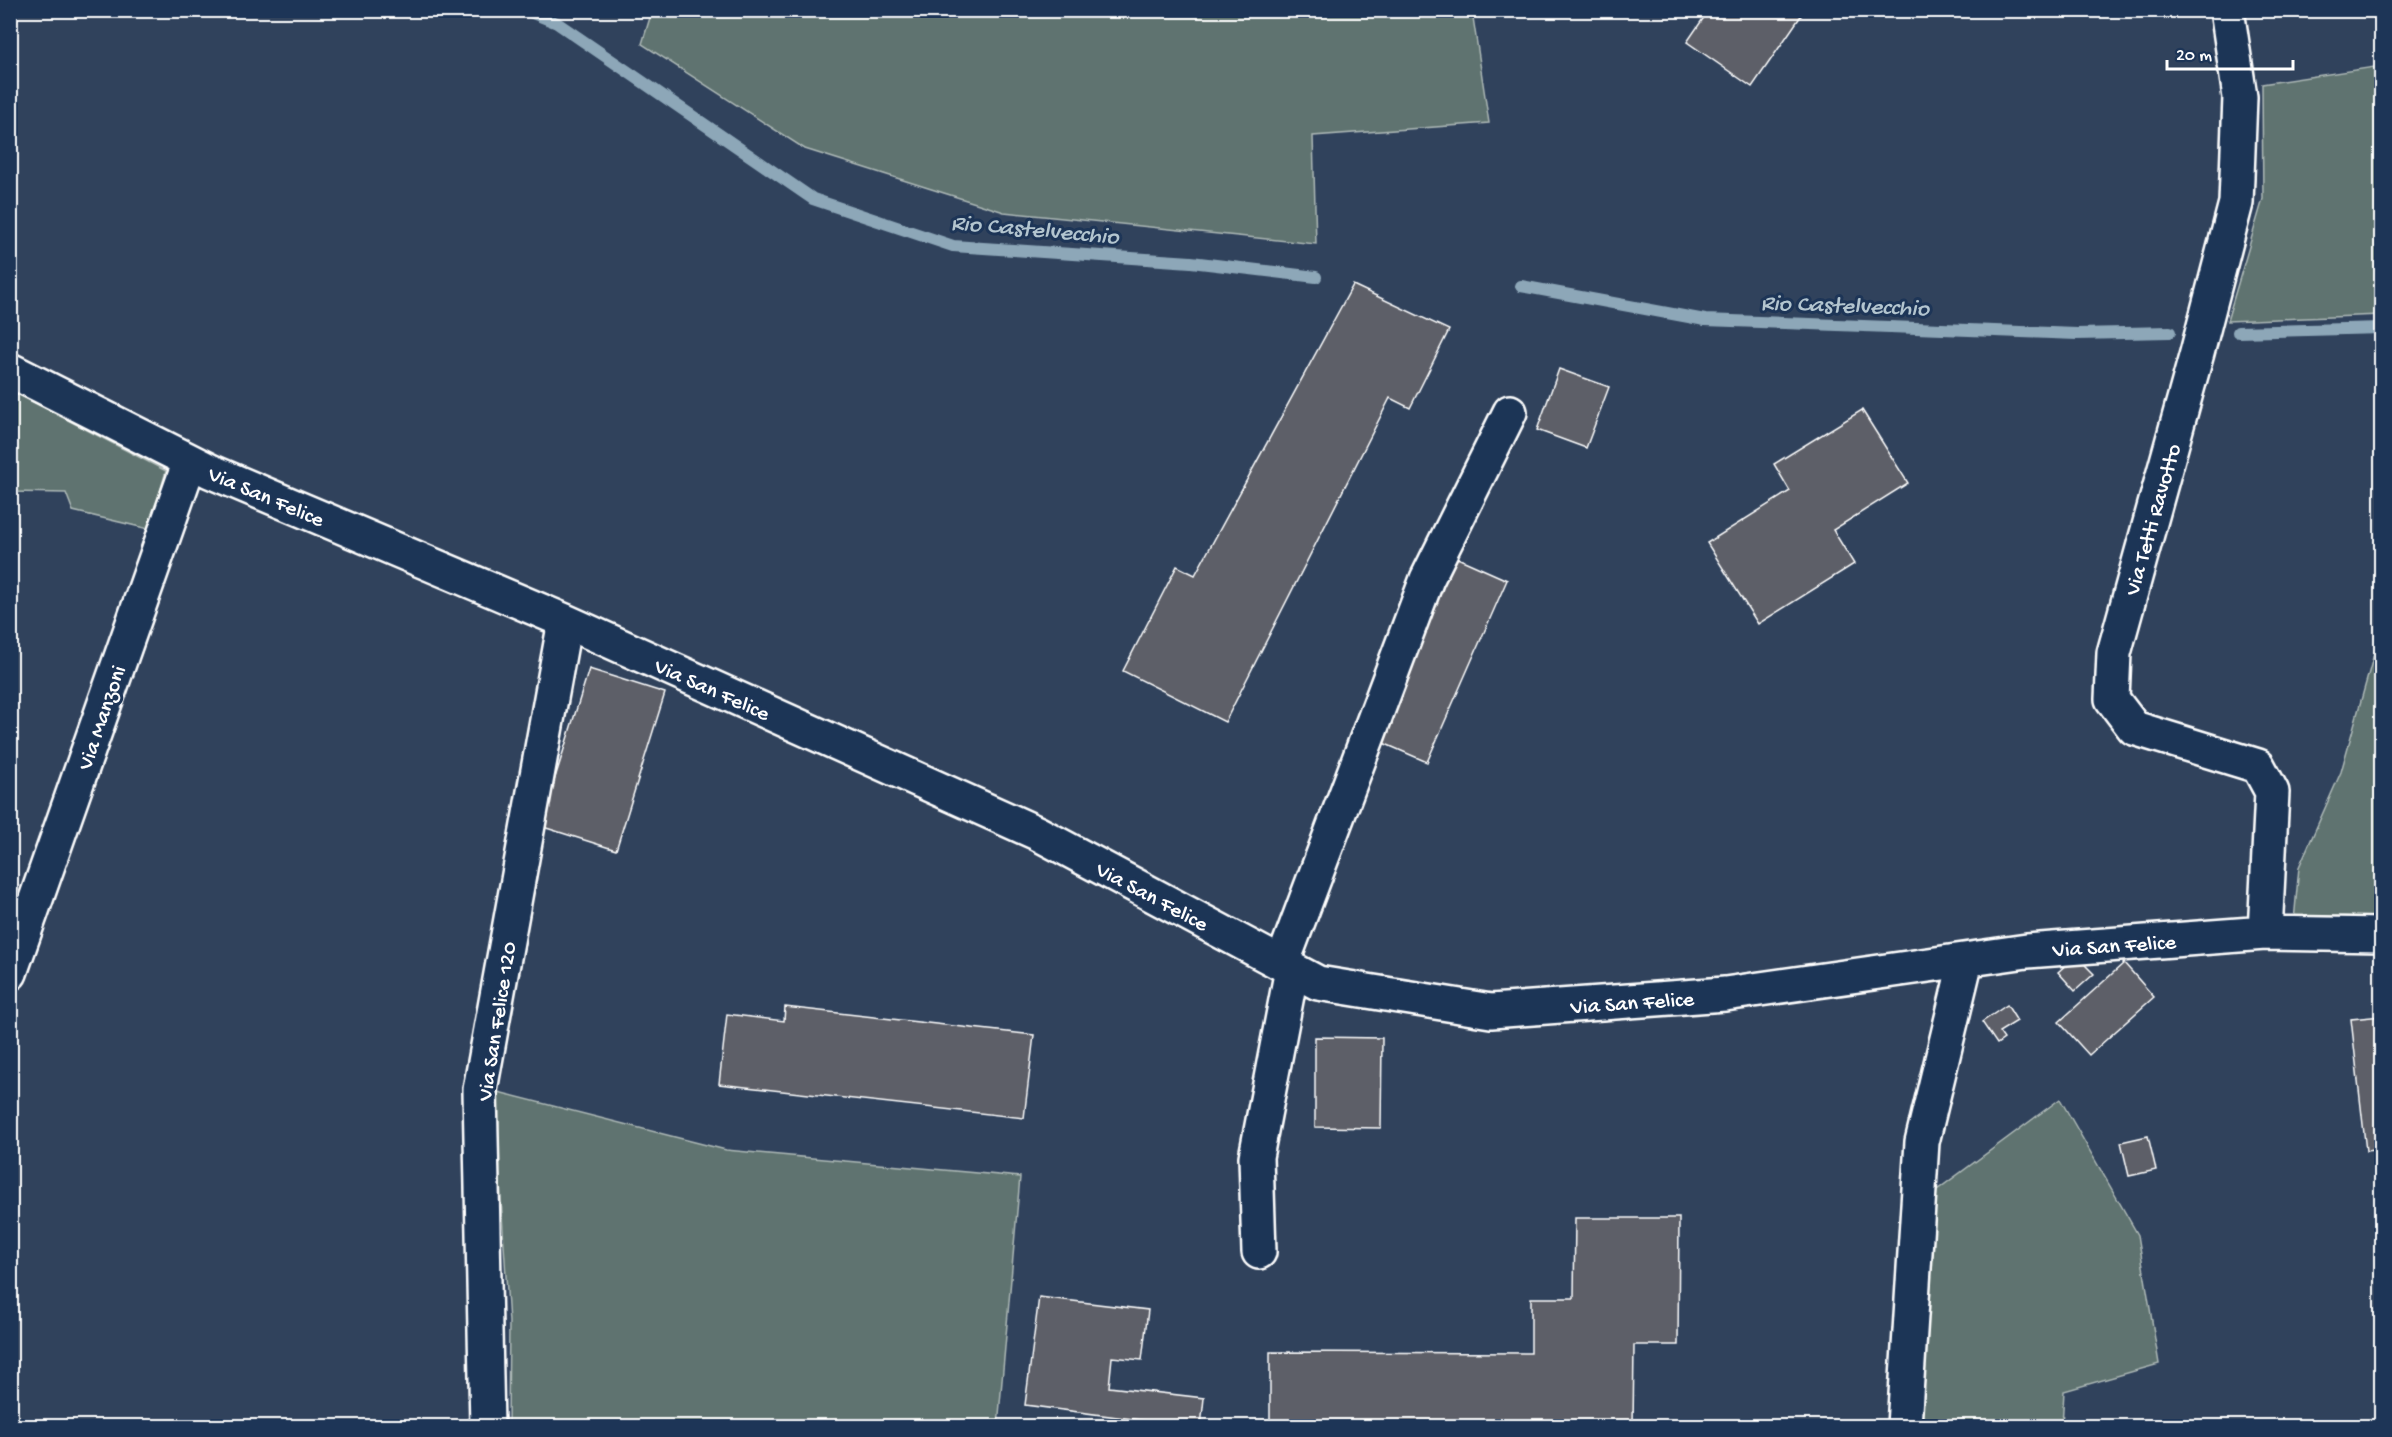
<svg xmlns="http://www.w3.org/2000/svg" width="2392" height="1437" viewBox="0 0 2392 1437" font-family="'Gochi Hand',sans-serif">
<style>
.green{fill:#5e736f;stroke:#aeb9b7;stroke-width:1.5}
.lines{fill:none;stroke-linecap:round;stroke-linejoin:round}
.stream{stroke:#8da7b8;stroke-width:12}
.building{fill:#5d5f67;stroke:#fff;stroke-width:1.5}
.minor-casing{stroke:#fff;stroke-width:38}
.minor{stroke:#1d3557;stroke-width:33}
.labels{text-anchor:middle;stroke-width:6;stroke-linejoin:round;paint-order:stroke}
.street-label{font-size:22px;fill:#fff;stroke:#1d3557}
.water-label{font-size:24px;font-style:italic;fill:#b3c5cf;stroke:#1d3557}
</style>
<rect width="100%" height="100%" fill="#30425c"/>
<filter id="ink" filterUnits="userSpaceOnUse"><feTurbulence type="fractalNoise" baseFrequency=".0167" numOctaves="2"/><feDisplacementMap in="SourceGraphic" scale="12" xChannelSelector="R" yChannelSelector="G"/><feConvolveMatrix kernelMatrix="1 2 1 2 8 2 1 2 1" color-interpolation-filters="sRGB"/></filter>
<g filter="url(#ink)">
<path class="green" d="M652,11h820l17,112 -176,13 3,108 -312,-32 -199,-63 -163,-105z
M2381,66l1,162 -4,2 4,13 -1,72 -154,6 36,-122 -1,-115z
M10,390l156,81 -17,58 -76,-18 -7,-18 -55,-1z
M2381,629v293l-87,-1 5,-54 42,-95z
M494,1091l232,59 294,27 -22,249h-490l1,-104z
M2060,1099l78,136 21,129 -95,27 -2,35h-147l18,-233z"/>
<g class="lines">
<path class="stream" d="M525,10l32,13 256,176 140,47 238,16 125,15
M1521,286l184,34 372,14 93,-2
M2238,332l144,-4"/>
</g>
<path class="building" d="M1709,10h96l-53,77 -65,-45z
M1353,285l96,45 -39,78 -20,-10 -165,324 -102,-51 54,-105 18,9z
M1559,369l50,18 -23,61 -49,-18z
M1862,410l46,73 -75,47 21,34 -96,60 -51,-81 83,-52 -16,-27z
M1453,556l54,24 -80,182 -53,-23z
M589,669l76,24 -49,157 -76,-24z
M2076,956l18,18 -19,17 -17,-19z
M2124,963l30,34 -65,58 -30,-33z
M2007,1005l10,16 -18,11 5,7 -7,5 -15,-22z
M785,1007l249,28 -10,83 -305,-34 8,-70 57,7z
M2382,1016v133l-16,2 -15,-132z
M1315,1037l67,1 -1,90 -66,-1z
M2148,1136l8,34 -27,6 -8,-34z
M2382,1217v50l-7,-49z
M1575,1218h104l-1,127h-44l-1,81h-363v-74l261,1v-55h43z
M1039,1297l109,13 -6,50 -30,-3 -3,30 95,11 -3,28h-30v-2l-146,-19z"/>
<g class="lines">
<defs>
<path id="minor" d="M2227,10l13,87 -4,106 -39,150 -83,300 -2,46 22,29 124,38 14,26 -7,141
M10,370l200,101 355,150 472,212 281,150 173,28 234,-17 302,-43 238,-18 117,2
M1282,964l145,-385 83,-167
M10,973l180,-512
M1259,1252l-3,-95 36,-188
M487,1426l-7,-336 85,-469
M1904,1426l18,-284 44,-182"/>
</defs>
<use href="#minor" class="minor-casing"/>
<use href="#minor" class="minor"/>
</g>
</g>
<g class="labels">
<g class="street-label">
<text transform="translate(267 495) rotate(23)" y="8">Via San Felice</text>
<text transform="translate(2151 519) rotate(-74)" y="8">Via Tetti Ravotto</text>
<text transform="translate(713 688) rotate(24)" y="8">Via San Felice</text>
<text transform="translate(100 717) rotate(-71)" y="8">Via Manzoni</text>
<text transform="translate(1153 895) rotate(28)" y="8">Via San Felice</text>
<text transform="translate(2114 944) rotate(-4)" y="8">Via San Felice</text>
<text transform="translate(1632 1001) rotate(-4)" y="8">Via San Felice</text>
<text transform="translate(495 1021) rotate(-81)" y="8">Via San Felice 120</text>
</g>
<g class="water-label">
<text transform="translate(1035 228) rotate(5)" y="8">Rio Castelvecchio</text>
<text transform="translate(1845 304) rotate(2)" y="8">Rio Castelvecchio</text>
</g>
</g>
<rect width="2392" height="1437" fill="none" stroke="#1d3557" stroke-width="36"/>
<rect x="18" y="18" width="2356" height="1401" fill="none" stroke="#fff" stroke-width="2" filter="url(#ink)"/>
<path d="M2167 60v9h126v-9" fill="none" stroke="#ffffff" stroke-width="3"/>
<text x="2176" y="60" font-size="18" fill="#ffffff" stroke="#1d3557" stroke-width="4.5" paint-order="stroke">20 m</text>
</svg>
